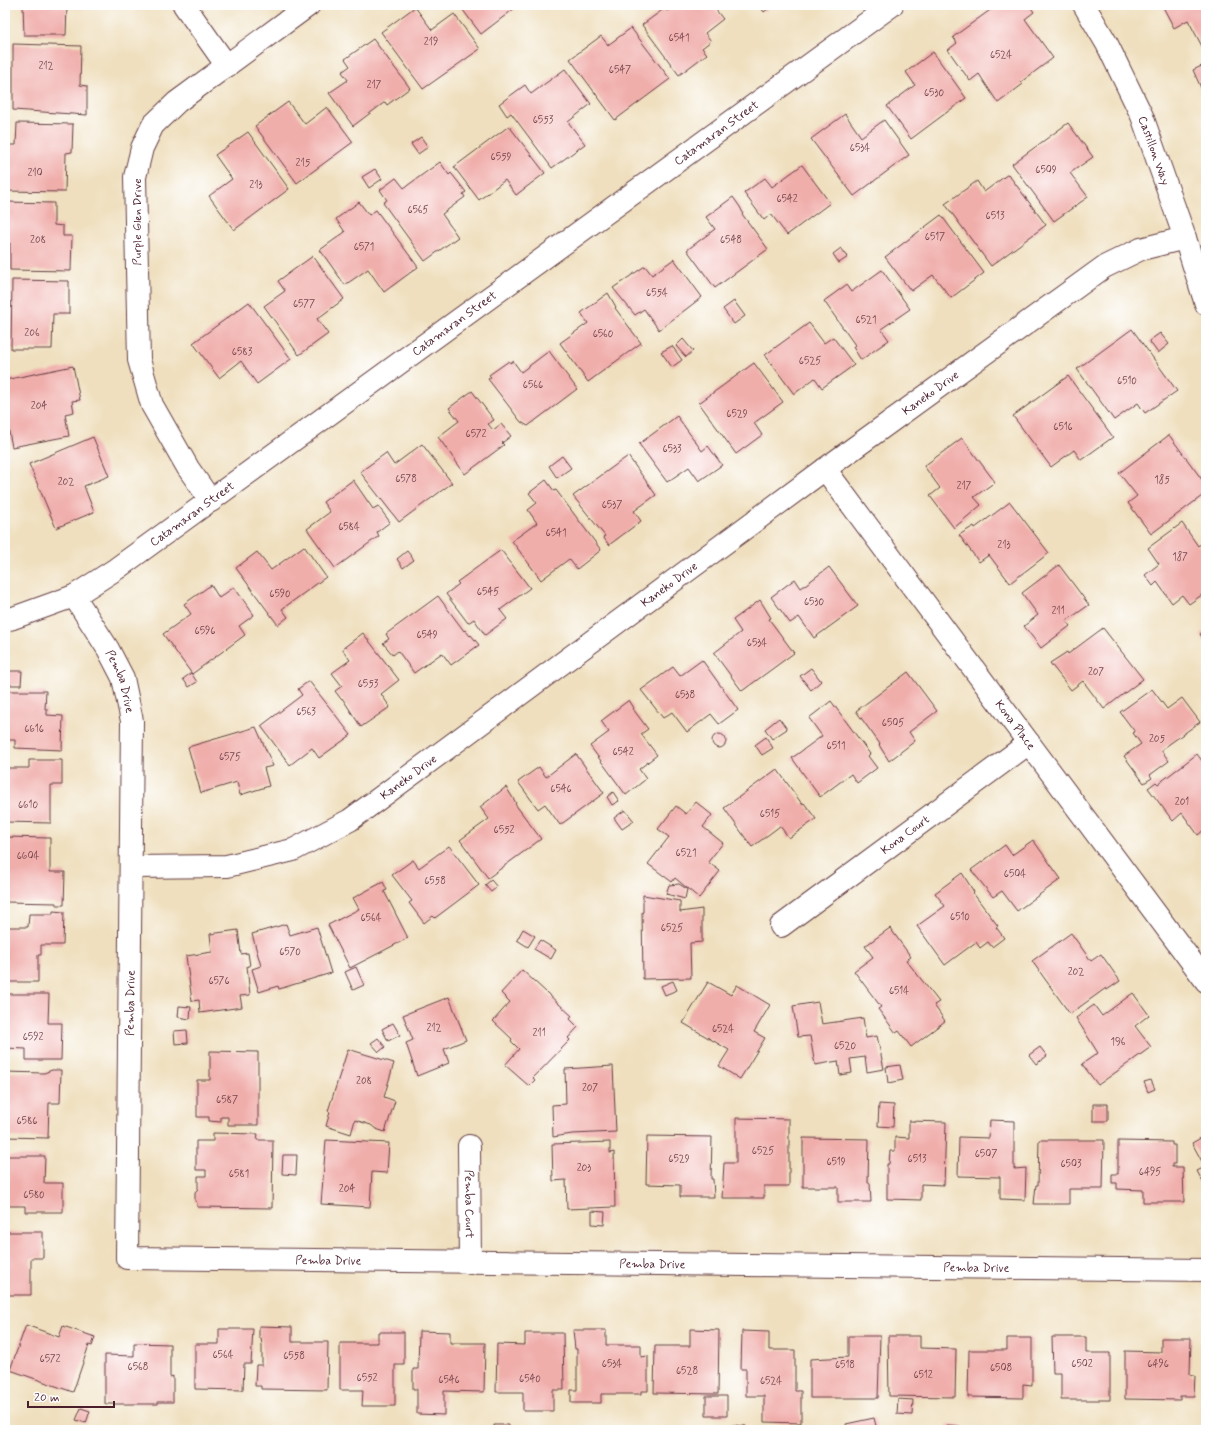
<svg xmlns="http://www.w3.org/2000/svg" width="1211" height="1435" viewBox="0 0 1211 1435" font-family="Mynerve,sans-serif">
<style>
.building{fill:#f0aeab}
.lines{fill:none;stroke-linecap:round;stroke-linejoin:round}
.minor-casing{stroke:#633c41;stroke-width:24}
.minor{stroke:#fff;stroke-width:22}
.labels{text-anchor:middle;stroke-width:3;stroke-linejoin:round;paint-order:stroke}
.number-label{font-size:10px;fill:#74434b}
.street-label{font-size:12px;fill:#4a1f2b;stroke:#fff}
</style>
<rect width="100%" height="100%" fill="#fff"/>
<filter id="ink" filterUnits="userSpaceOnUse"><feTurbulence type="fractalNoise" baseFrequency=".025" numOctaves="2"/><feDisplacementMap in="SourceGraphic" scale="8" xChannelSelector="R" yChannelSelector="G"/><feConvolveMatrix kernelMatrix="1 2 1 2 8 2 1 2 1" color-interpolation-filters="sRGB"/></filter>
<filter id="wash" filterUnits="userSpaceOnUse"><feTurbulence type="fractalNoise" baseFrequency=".012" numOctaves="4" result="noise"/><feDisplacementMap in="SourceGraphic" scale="16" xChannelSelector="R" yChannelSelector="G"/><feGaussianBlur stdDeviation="0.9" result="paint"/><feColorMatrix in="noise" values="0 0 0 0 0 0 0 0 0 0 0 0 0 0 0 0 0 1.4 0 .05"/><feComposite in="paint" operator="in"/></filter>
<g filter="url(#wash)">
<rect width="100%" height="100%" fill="#efdfbe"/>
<g id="blocks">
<path class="building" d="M23,5h72v3l-28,-1 -1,28h-42z
M459,5h60l-38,29z
M675,5h37l11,14 -18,14 6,8 -9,7 5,6 -28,21 -37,-50 23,-17 2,3z
M759,5h14l-9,7z
M997,5h32l5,7 -9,7 28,39 -32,24 2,2 -25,19 -19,-29 -9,7 -22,-31 9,-7 -4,-6z
M1162,5h44v44l-2,1 -16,-30 -14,8z
M415,7l17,23 22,-16 26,35 -57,40 -42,-57z
M631,28l39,51 -55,41 -45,-61 31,-23 7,9z
M373,39l37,49 -23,17 -2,-3 -32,24 -24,-33 19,-13 -6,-8 8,-6 -5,-7z
M13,44l68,2 -1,39 7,1v29l-74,-5z
M933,52l33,46 -55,41 -24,-33 28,-21 -9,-13z
M1206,64v35l-13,-29z
M565,69l26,35 -23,18 17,22 -33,24 -41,-55 -4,3 -8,-12 26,-19 6,9z
M288,102l17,22 22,-17 26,35 -56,41 -42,-57z
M845,114l16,23 23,-17 25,35 -55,41 -43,-57z
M17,123l56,1 -1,28 -6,1 -1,39 -60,-1v-46h11z
M1068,123l25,34 -23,16 18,24 -34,24 -42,-57z
M509,126l36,47 -29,22 -11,-15 -26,20 -25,-33z
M248,132l41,57 -55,41 -25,-34 23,-17 -17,-24z
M421,137l7,10 -10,7 -7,-10z
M440,162l9,13 2,-2 15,19 -3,2 2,3 -23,17 16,23 -33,24 -42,-58 4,-3 -7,-10 16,-12 8,10z
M802,165l28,38 -43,32 -16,-21 -7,6 -20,-27 21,-15 7,9z
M375,169l7,10 -13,9 -7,-11z
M1008,174l38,51 -55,41 -46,-62 32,-23 7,11z
M733,197l7,10 3,6 -1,1 26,35 -53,39 -28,-38 28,-21 -9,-12z
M5,202l49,1v22l9,1v10h9l-1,35 -61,-1v-27h-5z
M359,202l10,13 7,-5 42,57 -34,25 -16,-23 -23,16 -25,-35 25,-18 -9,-13z
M941,215l43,58 -33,25 -18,-23 -22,16 -26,-34z
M841,248l7,9 -9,6 -6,-9z
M313,256l31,43 -27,20 11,15 -29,21 -35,-49 21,-15 -7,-10z
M674,259l28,38 -43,33 -15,-21 -9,6 -22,-27 32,-22 7,9z
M882,270l28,39 -29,20 8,11 -28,20 -8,-13 2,-2 -31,-44 22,-16 5,7z
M12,280l57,1v33h-16l-1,35h-41z
M608,293l8,14 -1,1 26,35 -53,39 -28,-39 28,-20 -7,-10z
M734,301l11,15 -11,8 -11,-15z
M249,302l42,57 -34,25 -16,-23 -22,17 -26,-35z
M809,323l15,20 9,-6 21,28 -32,23 -7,-10 -21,16 -29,-39z
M1132,329l45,62 -32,22 -7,-10 -24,17 -37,-51z
M1160,333l9,11 -11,9 -9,-12z
M683,339l10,12 -7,6 -10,-11z
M672,346l10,14 -10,7 -11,-15z
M549,351l28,38 -49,37 -7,-4 -33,-43 3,-2 -2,-2 20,-14 1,2 3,-2 8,11z
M754,363l29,39 -29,21 8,12 -26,19 -37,-51z
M73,366l7,34 -8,1 2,11 -9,2 4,22 -57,11 -7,-36v-31z
M1068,376l45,61 -32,23 -7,-10 -23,17 -38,-51z
M472,391l22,29 -6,4 5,6 8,-6 10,12 -9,7 2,2 -39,29 -27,-37 21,-16 -10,-13z
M677,416l25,35 6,-5 14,19 -23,16 -10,-14 -22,15 -28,-38z
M1169,435l37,50v8l-55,41 -23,-31 9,-7 -18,-23z
M93,437l16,39 -25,10 10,26 -38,16 -27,-64z
M962,438l33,44 -21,15 7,8 -27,23 -24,-32 10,-8 -16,-22z
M422,444l30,39 -53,39 -39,-50 26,-19 8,12z
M562,456l9,12 -14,10 -8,-12z
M628,456l28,39 -22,16 7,10 -32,24 -6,-8 2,-1 -32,-40z
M353,480l20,29 5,-3 12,16 -13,10 2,4 -44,32 -28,-39 23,-17 -7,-10z
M546,480l8,11 2,-1 45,60 -24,19 -8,-10 -28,21 -29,-39 25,-18 -9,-13 9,-7 -8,-10z
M1010,502l39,51 -39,30 -21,-28 -10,7 -20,-27 15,-9 1,2z
M1182,523l16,23 8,-6v52l-17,12 -7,-9 -10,8 -15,-21 -4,4 -8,-11 14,-11 -11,-16z
M304,546l22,31 -44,32 6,8 -10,8 -42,-57 21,-16 14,18z
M501,550l29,38 -30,22 7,9 -22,16 -11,-16 -6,4 -22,-29 13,-10 -2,-2z
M407,551l7,9 -11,8 -6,-9z
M1059,565l30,40 -23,16 4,5 -29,22 -17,-22 14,-11 -16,-22z
M829,567l29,39 -44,32 -15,-21 -9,6 -19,-26 24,-18 6,9z
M211,585l8,13 15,-11 20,28 -15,11 6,9 -53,39 -29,-40 28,-20 -7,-10z
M438,596l26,35 1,-1 5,6 1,-1 8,10 -28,20 -9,-12 -28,20 -16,-22 -5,4 -10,-12 6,-4 -3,-5z
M760,600l11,18 -2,1 25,34 -52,38 -28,-38 27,-21 -8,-12z
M1103,628l40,51 -39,30 -21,-28 -12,9 -21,-27 17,-11 1,2z
M1206,630v13l-6,-9z
M363,633l36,47 -18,14 9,13 -29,20 -19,-29 -1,1 -6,-8 7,-5 -10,-13 18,-13 -8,-11z
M702,660l36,50 -19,14 -8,-10 -24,18 -15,-20 -9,6 -22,-28 32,-23 7,9z
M811,668l10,13 -10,9 -11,-14z
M7,671h15l-1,14h-14z
M908,672l29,39 -28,21 6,9 -26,20 -10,-16 1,-1 -24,-33z
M191,673l6,9 -8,5 -6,-8z
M309,681l42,54 -32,23 -7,-10 -22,17 -29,-39 41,-31 -4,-6z
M1152,689l15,20 15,-11 18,24 -39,28 8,11 -19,14 2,3 -8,5 -20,-27 17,-12 -8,-11 2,-1 -15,-20z
M5,691h41l-1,18h2v6l16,1 -1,34 -47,-2v-8h-10z
M629,700l5,8 -1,1 15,20 -7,5 16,21 -18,14 7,10 -20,16 -36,-49 19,-14 -8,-11z
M831,701l39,53 -2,2 9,12 -20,15 -6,-9 -31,23 -28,-39 30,-22 -13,-18z
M779,718l8,11 -15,10 -7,-10z
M256,727l17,39 -9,2 5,18 -29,9 -3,-13 -36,11 -13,-46z
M712 741a7 7 0 1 1 14 0a7 7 0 1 1-14 0Z
M766,737l7,11 -11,7 -7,-10z
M576,754l28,39 -44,32 -15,-21 -7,5 -20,-27 21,-15 7,10z
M1197,754l9,12v62l-8,7 -16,-22 -9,8 -25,-33 8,-6 2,2z
M29,760h33v25h-11v38l-46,-1v-54h24z
M777,769l25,35 2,-1 12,16 -27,19 -9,-12 -28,21 -28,-39z
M506,787l10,16 -1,1 26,35 -53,39 -28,-38 29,-21 -9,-12z
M613,792l6,9 -7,4 -5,-8z
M696,802l16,13 -9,12 20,16 -15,19 12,9 -21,27 -24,-20 -3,4 -24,-18 21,-27 -11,-8 18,-23 10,8z
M625,810l9,11 -12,8 -8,-11z
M5,837l45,1v34h15l-1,33h-8v-2l-51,-1z
M1033,840l28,39 -44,32 -15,-20 -9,6 -22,-27 34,-25 7,10z
M449,846l30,39 -44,33 -2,-2 -9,7 -15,-20 3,-2 -20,-26 21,-15 6,8z
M962,873l12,19 -1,1 25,33 -2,1 8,11 -12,9 -4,-5 -8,6 -4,-6 -31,23 -28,-39 28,-20 -10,-13z
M491,880l6,7 -6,5 -6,-7z
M383,882l4,8 -3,1 24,47 -58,30 -22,-43 31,-16 -6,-11z
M679,884l8,5 -2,10 -19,-5 3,-9z
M643,895l37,6v11l22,-3v33l-12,1 1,35 -48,1 -1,-67h1z
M53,911l11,1 -1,33h-22v10h-3v27h-33v-55h23l1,-13h24z
M286,924l4,11 27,-8 14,46 -52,16 -1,-3 -19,6 -7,-23 9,-3 -9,-32z
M890,928l21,29 -5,3 33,42 -5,3 11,16 -34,26 -12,-16 -3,2 -18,-24 3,-2 -27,-36 19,-14 -8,-11z
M523,929l12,7 -7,11 -11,-7z
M238,930l3,24 7,-1 2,13h-3l3,29 -10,1 2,11 -42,6 -1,-13 -7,1 -6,-45 26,-4 -2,-18z
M1071,933l20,28 10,-7 19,27 -13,9 -1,-2 -36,26 -38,-53z
M540,940l16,10 -5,9 -17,-10z
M356,967l8,18 -11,5 -8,-18z
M522,970l50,46 -2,3 8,8 -10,11 2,2 -37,38 2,2 -6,6 -24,-21 14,-16 -8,-8 1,-2 -19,-18 17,-19 -9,-9z
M673,981l4,9 -12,5 -4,-9z
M708,982l23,13 6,-10 33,20 -16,27 11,6 -25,41 -21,-13 10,-16 -46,-27z
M1133,993l16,22 -14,11 16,21 -53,38 -16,-21 16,-11 -22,-35 18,-13 8,11z
M5,994h44l-1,29h14l-1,37h-35v-11l-21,-1z
M449,997l17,43 -22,9 5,14 -32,13 -11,-33 7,-3 -10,-25z
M818,1002l4,22 41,-6 3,20 11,-2 7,33 -17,3 -2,-15 -15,2 2,14 -12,2 -2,-14 -23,4 -5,-29 -12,1 -5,-31z
M179,1006l12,1 -1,12 -12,-2z
M393,1023l7,12 -12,6 -6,-12z
M187,1030l1,13 -13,1 -1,-13z
M378,1038l7,9 -6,5 -8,-9z
M1040,1047l7,9 -11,8 -7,-9z
M348,1049l46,14 -10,34 11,4 -10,31 -9,-3 -5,-4 -16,-5 -4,14 -25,-8 4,-14 -2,-1z
M210,1051l48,1v73h-30v-8h-7v5l-12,-1v-4h-12v-37h13z
M900,1065l3,15 -15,3 -2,-16z
M613,1066l3,66 -44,2 -19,3 -1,-32 14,-1 -1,-35z
M52,1070h9l-1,33h-11l-1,35 -43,-1v-65l39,1z
M1151,1080l4,9 -7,3 -4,-10z
M879,1104l15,1 -1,22 -15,-1z
M1093,1104h15v17h-15z
M736,1118l53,1v67h-25v12h-42l2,-35h12z
M990,1120l24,1v48l12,-1 -1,32 -25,-1v-22l-42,-1 1,-39 30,1z
M909,1121l37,1 -2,63 -23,-1v16l-34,-1v-35h2l1,-13h5v-14l14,1z
M213,1133l45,1 -1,6h16l-1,68 -75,-1v-4l-2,-2v-9l3,-3v-13h8v-6h-10v-29h17z
M1206,1135v53l-9,-17 8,-4 -13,-24z
M647,1136l65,1 -1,42h2l1,18h-34v-12l-34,-1z
M803,1138l66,1 -1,44h2l1,19h-33v-15h-35z
M326,1140l63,3 -2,30 -15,-1 -2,35 -49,-3z
M1039,1140h65l-1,49h-34v15h-35l2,-19h2z
M1118,1141l54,1v3h3v19h-3v3h11l1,35h-41v-12l-26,-1v-6h-5v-9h6z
M610,1142v11l4,-1 1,55 -48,2 -1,-29 -13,1 -1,-37z
M283,1155h14l-1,20 -14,-1z
M5,1156h40l-1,27h19v29h-38v-6h-20z
M592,1211l13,1 -1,13 -12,-1z
M5,1232h38v26h-12v37h-26z
M26,1325l33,12 4,-11 32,11 -3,9 -3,-1 -16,47 -63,-22z
M259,1326l33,1v15h36l-1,48 -66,-1v-3h-6l1,-21h6v-20l-1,-7h-2z
M219,1329h34l-2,35h-7l-1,26 -48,-1v-45h24z
M690,1329l29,1 -1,64 -64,-1 1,-47h35z
M573,1330h33v15h35v12l7,-1v35h-7v3h-40v9h-30v-13h6v-41h-2z
M419,1331l31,1v11h35l-1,49 -40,-1v24l-27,-1v-25h-4v-20h5z
M742,1331l27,1v18h26v41h6v32l-37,-1v-26h-18v-27h-5z
M378,1332h26v33h-9v41h-33l1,-16h-23v-47h38z
M525,1333h38l1,57h-11v21h-30v-19h-27l1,-48 28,1z
M848,1336h32l-2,62h-68v-39l38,-2z
M888,1336h32v12l36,1 -1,48 -66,-1z
M1052,1337h34v16h24v47h-49v-27h-8z
M1007,1338h25v47l-9,-1v14l-55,-1 1,-47h38z
M1161,1338h30l-1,36 5,2 -1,20h-14v4l-55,-1v-48l36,1z
M134,1343l36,1v33l3,-1v26h-15v2h-53v-49l29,1z
M706,1396h21v20h-21z
M898,1399l15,1 -1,15 -15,-1z
M81,1408l9,3 -4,12 -10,-3z
M874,1418l3,12h-30l-1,-6z
M494,1425h15v5h-15z
M732,1425l14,1v4h-14z
M947,1425l13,1v4h-13z"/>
</g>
</g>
<g filter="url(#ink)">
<use href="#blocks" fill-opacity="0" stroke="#633c41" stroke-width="1"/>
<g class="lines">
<defs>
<g id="minor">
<path d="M184,5l43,61"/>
<path id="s1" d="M1084,5l23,39 35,72 43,122 21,66"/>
<path id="s2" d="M825,469l381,512"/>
<path d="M211,501l-23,-33 -36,-63 -13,-45 -4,-183 7,-29 11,-23 24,-23 132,-97"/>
<path id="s3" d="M74,596l34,53 15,29 9,43 -5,537 1079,12"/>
<path id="s4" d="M5,620l8,-2 61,-22 42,-27 776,-564"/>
<path id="s5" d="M131,867l96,-1 66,-16 57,-30 475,-351 279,-202 37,-18 44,-11"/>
<path id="s6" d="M781,926l248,-183"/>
<path id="s7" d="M469,1146l1,117"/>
</g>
</defs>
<use href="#minor" class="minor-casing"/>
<use href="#minor" class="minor"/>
</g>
</g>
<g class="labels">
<g class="number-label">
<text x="679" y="41">6541</text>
<text x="431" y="45">219</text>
<text x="1001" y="58">6524</text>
<text x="46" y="69">212</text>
<text x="620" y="73">6547</text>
<text x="374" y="88">217</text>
<text x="934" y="96">6530</text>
<text x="543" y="123">6553</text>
<text x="860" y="151">6534</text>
<text x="501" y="160">6559</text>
<text x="303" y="166">215</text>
<text x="1046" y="173">6509</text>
<text x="35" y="176">210</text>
<text x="256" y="188">213</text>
<text x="787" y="202">6542</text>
<text x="418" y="213">6565</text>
<text x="995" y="219">6513</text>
<text x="935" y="240">6517</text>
<text x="38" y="243">208</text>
<text x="731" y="243">6548</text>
<text x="364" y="250">6571</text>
<text x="657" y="296">6554</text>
<text x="304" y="307">6577</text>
<text x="866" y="323">6521</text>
<text x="32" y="336">206</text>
<text x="603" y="337">6560</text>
<text x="242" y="355">6583</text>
<text x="810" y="364">6525</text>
<text x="1127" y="384">6510</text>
<text x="533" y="388">6566</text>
<text x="39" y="409">204</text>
<text x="737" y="417">6529</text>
<text x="1063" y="430">6516</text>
<text x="476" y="437">6572</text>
<text x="672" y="452">6533</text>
<text x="406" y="482">6578</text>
<text x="1162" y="483">185</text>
<text x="66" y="485">202</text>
<text x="964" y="489">217</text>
<text x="612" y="508">6537</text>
<text x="349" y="530">6584</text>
<text x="556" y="536">6541</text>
<text x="1004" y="548">213</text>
<text x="1180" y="560">187</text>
<text x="488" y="595">6545</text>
<text x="280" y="597">6590</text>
<text x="814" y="605">6530</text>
<text x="1058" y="614">211</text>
<text x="205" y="634">6596</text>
<text x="427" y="638">6549</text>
<text x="757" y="646">6534</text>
<text x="1096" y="675">207</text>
<text x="368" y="687">6553</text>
<text x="685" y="698">6538</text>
<text x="306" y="715">6563</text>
<text x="893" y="726">6505</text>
<text x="34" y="732">6616</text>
<text x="1157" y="742">205</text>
<text x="836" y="749">6511</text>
<text x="623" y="755">6542</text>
<text x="230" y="760">6575</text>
<text x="561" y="792">6546</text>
<text x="1182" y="805">201</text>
<text x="28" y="808">6610</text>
<text x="770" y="817">6515</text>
<text x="504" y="833">6552</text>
<text x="686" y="856">6521</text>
<text x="28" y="859">6604</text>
<text x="1015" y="877">6504</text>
<text x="435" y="884">6558</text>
<text x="960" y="920">6510</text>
<text x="371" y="921">6564</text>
<text x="672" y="931">6525</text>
<text x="290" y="955">6570</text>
<text x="1076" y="975">202</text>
<text x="219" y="984">6576</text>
<text x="899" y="994">6514</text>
<text x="434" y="1031">212</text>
<text x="723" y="1032">6524</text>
<text x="539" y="1036">211</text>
<text x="33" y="1040">6592</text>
<text x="1118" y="1045">196</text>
<text x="845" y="1049">6520</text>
<text x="364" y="1084">208</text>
<text x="590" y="1091">207</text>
<text x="227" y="1103">6587</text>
<text x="27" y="1124">6586</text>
<text x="763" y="1154">6525</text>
<text x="986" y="1157">6507</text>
<text x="679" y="1162">6529</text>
<text x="917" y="1162">6513</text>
<text x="836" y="1165">6519</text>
<text x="1071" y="1167">6503</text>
<text x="584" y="1171">203</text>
<text x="1150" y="1175">6495</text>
<text x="239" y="1177">6581</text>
<text x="347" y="1192">204</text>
<text x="34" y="1198">6580</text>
<text x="223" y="1358">6564</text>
<text x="294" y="1359">6558</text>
<text x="50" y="1362">6572</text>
<text x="612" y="1367">6534</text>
<text x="1082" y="1367">6502</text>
<text x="1158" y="1367">6496</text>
<text x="845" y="1368">6518</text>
<text x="138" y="1370">6568</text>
<text x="1001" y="1371">6508</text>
<text x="687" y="1374">6528</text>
<text x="923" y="1378">6512</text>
<text x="367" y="1381">6552</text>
<text x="530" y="1382">6540</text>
<text x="449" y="1383">6546</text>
<text x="771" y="1384">6524</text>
</g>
<g class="street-label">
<text dy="4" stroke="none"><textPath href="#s4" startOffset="865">Catamaran Street</textPath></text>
<text dy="4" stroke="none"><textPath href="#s1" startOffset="162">Castillon Way</textPath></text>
<text transform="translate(137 222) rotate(-90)" y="4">Purple Glen Drive</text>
<text dy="4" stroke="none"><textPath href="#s4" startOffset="541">Catamaran Street</textPath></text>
<text dy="4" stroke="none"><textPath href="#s5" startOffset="949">Kaneko Drive</textPath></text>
<text dy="4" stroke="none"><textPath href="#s4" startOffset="217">Catamaran Street</textPath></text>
<text dy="4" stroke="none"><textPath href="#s5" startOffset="625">Kaneko Drive</textPath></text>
<text dy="4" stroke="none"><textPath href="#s3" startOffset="98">Pemba Drive</textPath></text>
<text dy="4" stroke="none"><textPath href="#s2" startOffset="319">Kona Place</textPath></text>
<text dy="4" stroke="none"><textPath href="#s5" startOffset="301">Kaneko Drive</textPath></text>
<text dy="4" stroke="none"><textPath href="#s6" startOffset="154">Kona Court</textPath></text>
<text transform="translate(130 1003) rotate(-89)" y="4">Pemba Drive</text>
<text dy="4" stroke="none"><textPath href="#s7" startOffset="58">Pemba Court</textPath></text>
<text dy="4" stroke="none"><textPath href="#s3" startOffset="878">Pemba Drive</textPath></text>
<text dy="4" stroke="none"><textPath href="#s3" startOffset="1202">Pemba Drive</textPath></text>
<text dy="4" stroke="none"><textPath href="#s3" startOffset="1526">Pemba Drive</textPath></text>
</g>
</g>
<rect width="1211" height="1435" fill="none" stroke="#fff" stroke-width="20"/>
<path d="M28 1401v6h86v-6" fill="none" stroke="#4a1f2b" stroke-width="2"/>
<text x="34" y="1401" font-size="12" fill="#4a1f2b" stroke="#ffffff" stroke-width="3" paint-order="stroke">20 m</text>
</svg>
